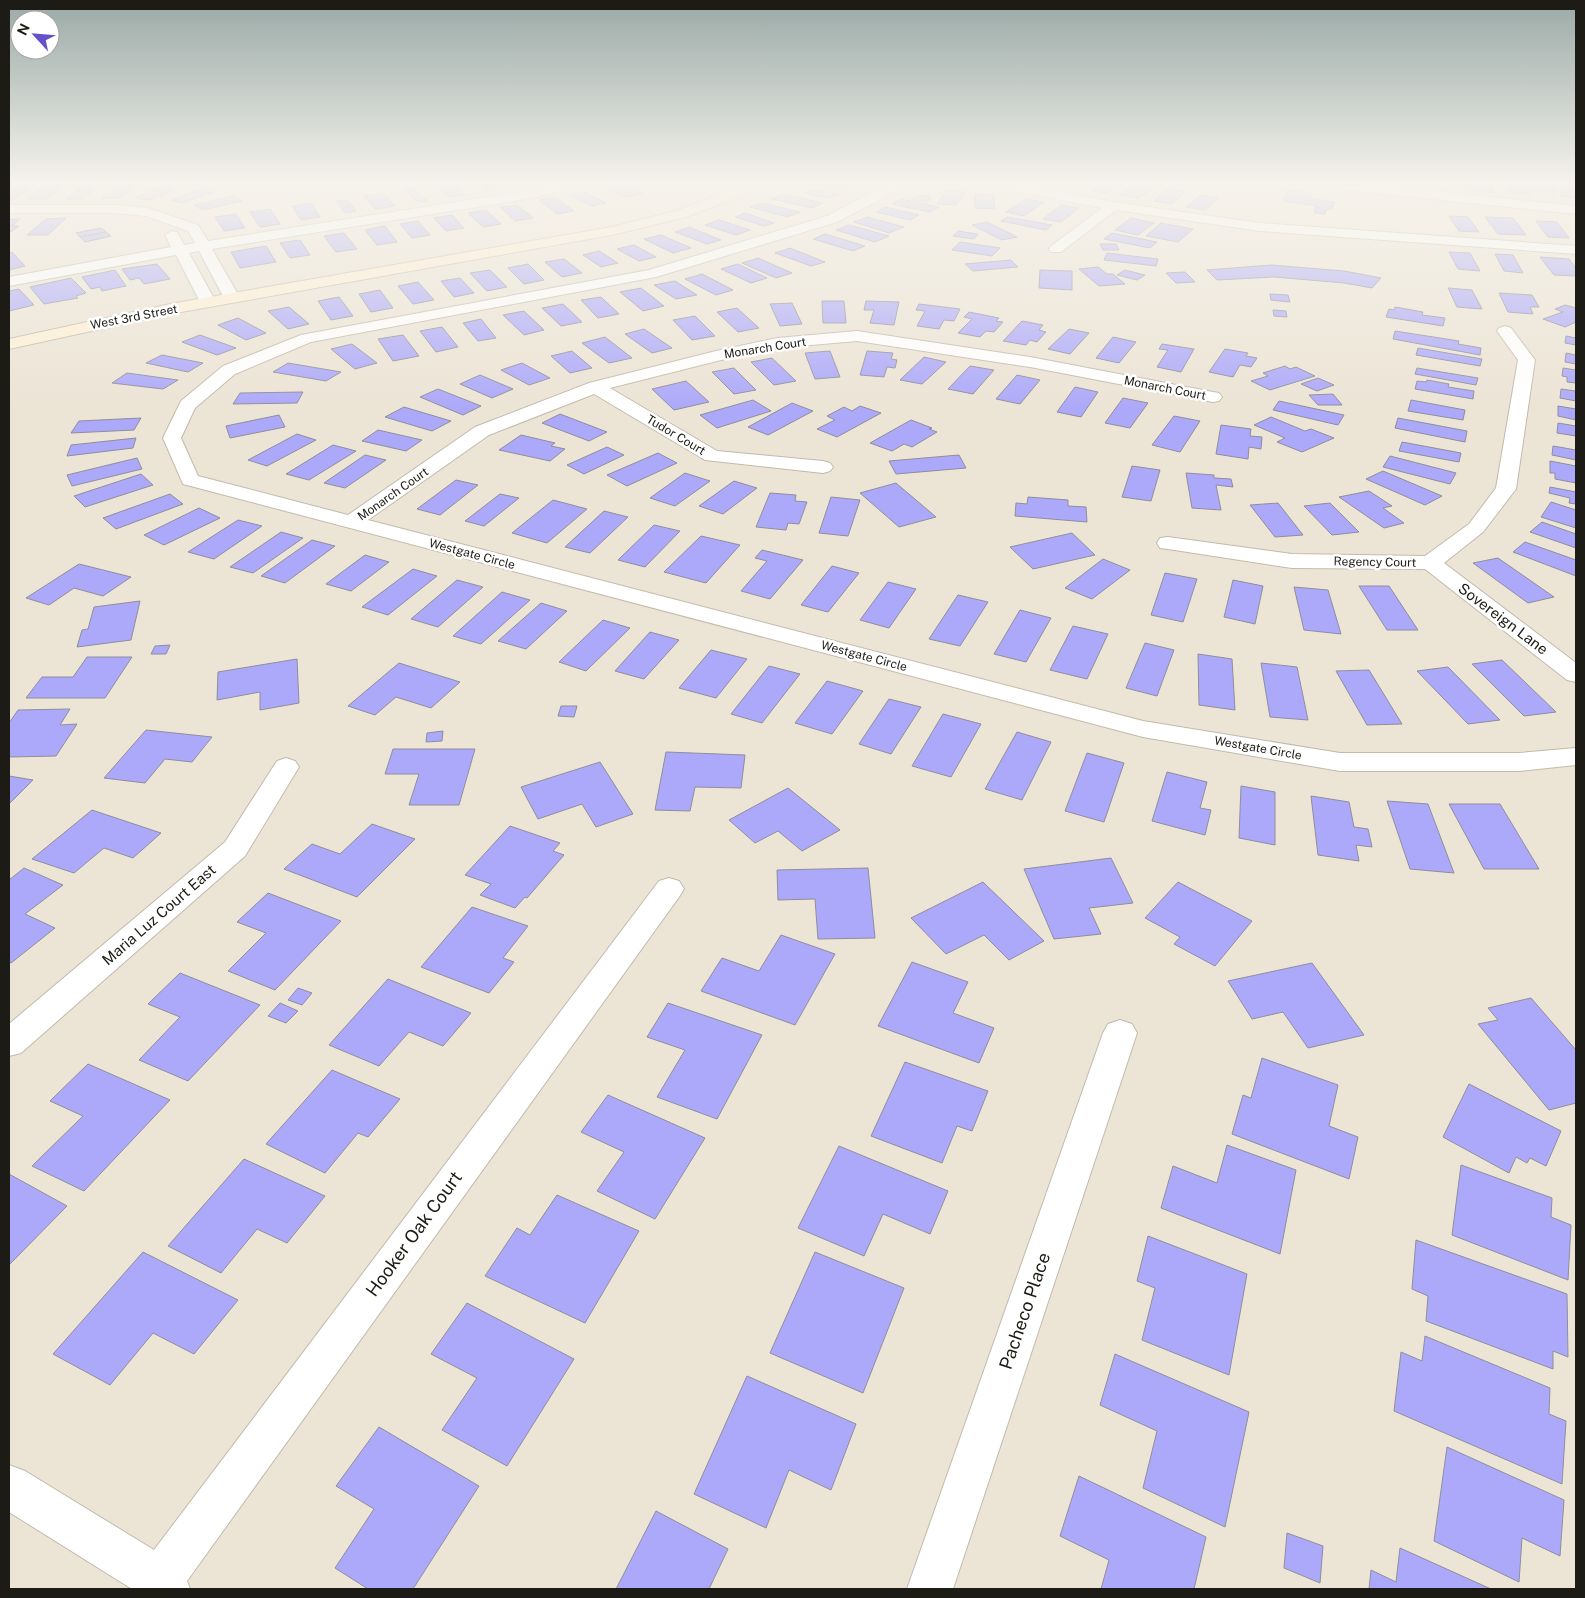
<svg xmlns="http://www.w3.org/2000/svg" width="1585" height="1598" viewBox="0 0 1585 1598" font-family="'Public Sans',sans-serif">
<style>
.building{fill:#ada9fa;stroke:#8e8e9c}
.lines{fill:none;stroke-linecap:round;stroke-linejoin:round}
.street-casing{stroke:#c2baac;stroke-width:2}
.secondary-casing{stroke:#c2baac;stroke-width:2}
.street{fill:#fff;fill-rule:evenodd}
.secondary{fill:#fef0d4;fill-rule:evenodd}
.labels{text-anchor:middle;stroke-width:5;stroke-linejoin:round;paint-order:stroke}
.far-street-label{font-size:12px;fill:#1d1b15;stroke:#fff}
.street-label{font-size:15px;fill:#1d1b15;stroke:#fff}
.near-street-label{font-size:18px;fill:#1d1b15;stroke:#fff}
</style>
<rect width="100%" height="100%" fill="#ece4d5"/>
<path class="building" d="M45,185h19l-16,14h-20z
M119,185h18l-16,13h-19z
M165,185l17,1 -32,14 -15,-2z
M436,185h19l10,10 -17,2z
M476,185h20l5,3 -15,3z
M623,185l19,8 -15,4 -26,-11z
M819,185h32l-9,5z
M1100,185h17l-10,8 -15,-2z
M1133,185h9l12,2 -15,11 -19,-3z
M1462,185h32l-1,8 -22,-3 -10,-2z
M1509,185h44l2,8 -27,-3 1,4 -19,-2z
M97,186l-14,13h-17l15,-12z
M1560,186l16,2v10l-14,-2z
M13,187h17l-17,13h-4v-10z
M414,188l13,13 -9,1 -13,-13z
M202,189l12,3 -32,11 -11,-3z
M812,189l26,5 -8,4 -26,-5z
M1168,189l18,3 -14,12 -18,-3z
M947,190l18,2 -9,13 -19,-1z
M1287,190l25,3 -2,5 25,4 -3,7h-5l-2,5 -11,-1 2,-7 -33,-5z
M584,192l22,11 -15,3 -22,-11z
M383,193l12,13 -20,3 -11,-13z
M783,194l40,9 -11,5 -40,-9z
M975,194l19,1 1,14 -20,-1z
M915,195l16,1 -3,5 -16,-1z
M1200,195l19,3 -14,12 -19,-3z
M234,196l8,5 -40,9 -8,-5z
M555,197l19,14 -17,3 -18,-14z
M901,199l38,8 -9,5 -38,-8z
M1026,199l18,3 -20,14 -18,-4z
M347,200l9,11 -11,2 -9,-12z
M311,203l9,14 -19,3 -9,-14z
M762,203l38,9 -12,5 -38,-10z
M517,205l16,13 -18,3 -15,-14z
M1061,205l18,3 -18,14 -18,-3z
M885,207l34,8 -9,5 -34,-8z
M270,209l10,15 -20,3 -10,-15z
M486,210l15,14 -18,3 -15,-14z
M745,213l29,10 -10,3 -29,-9z
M236,214l9,14 -21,3 -9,-14z
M452,215l12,13 -18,3 -12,-13z
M1449,216l19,1 11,15 -20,-1z
M867,217l37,10 -15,6 -35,-11z
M1008,217l44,8 -6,5 -45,-9z
M1485,217l28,1 13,17 -28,-1z
M66,218l-18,17h-21l19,-16z
M1131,218l23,5 -16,12 -23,-5z
M9,219h11l-8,7h7l-8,6h-2z
M719,220l31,10 -14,5 -31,-10z
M418,221l12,14 -18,3 -12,-14z
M1536,221l21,1 12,16 -21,-1z
M987,222l30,15 -15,3 -30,-15z
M1161,223l32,6 -15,13 -32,-6z
M849,225l40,11 -14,6 -39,-12z
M385,226l12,16 -20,3 -12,-15z
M689,227l32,13 -14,4 -32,-12z
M101,228l10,8 -26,6 -9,-9z
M101,228l5,4 -26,5 -4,-4z
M958,231l20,3 -4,5 -21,-3z
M106,232l5,4 -26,6 -5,-5z
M344,233l13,16 -21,3 -12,-16z
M1112,233l45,9 -7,6 -46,-9z
M825,234l40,12 -12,5 -40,-12z
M661,235l30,13 -18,5 -29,-14z
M300,240l10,15 -20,3 -10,-15z
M960,242l40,6 -8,8 -40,-6z
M1100,244h16l3,6h-16z
M634,245l22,12 -17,4 -22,-12z
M266,246l10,16 -36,6 -9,-16z
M790,248l35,14 -14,4 -36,-13z
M599,251l19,12 -17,4 -18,-12z
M12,252l13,14 -16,4v-17z
M1449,252l21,1 10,18 -22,-2z
M1107,253l51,6 -2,7 -52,-6z
M1495,254l18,1 10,18 -19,-2z
M1540,257l29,2 7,9v8l-22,-1z
M758,258l34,15 -16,5 -34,-15z
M564,259l18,14 -20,4 -17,-15z
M1011,260l7,7 -45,4 -8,-7z
M157,264l13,15 -26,5 -5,-6 -9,2 -8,-11z
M528,264l16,16 -20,4 -16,-16z
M738,264l29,14 -16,5 -30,-14z
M1271,265l73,6 37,7 -9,10 -28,-5 -70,-6 -57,3 -10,-10z
M1098,267l9,7h6l12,10 -26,2 -20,-17z
M115,270l11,16 -24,5 -2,-4 -9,2 -9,-12z
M490,270l17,17 -20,4 -17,-18z
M1040,270l32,1v19l-33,-2z
M1125,270l20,5 -8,5 -20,-5z
M1185,272l10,10 -19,1 -10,-10z
M702,274l31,16 -17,5 -31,-16z
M71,278l15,15 -10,3 2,2 -34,6 -14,-17z
M460,278l14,15 -20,4 -13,-16z
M675,281l22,14 -21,4 -22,-14z
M418,282l16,18 -21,4 -15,-18z
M641,288l23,18 -21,5 -23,-19z
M1448,288l24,2 10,19 -25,-2z
M19,289l15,16 -25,6v-20z
M380,290l13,18 -22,4 -12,-18z
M1499,293l33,2 7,12h-9l3,7 -25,-2z
M1270,294l18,1 2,7 -19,-2z
M339,297l14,19 -22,4 -13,-19z
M601,297l18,17 -21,4 -17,-18z
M822,301h22l2,22h-23z
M866,301l33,1 -5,23 -24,-2 4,-13h-10z
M792,303l10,21 -22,2 -10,-22z
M563,304l19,18 -21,4 -19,-18z
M919,304l41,5 -6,12 -10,-1 -5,9 -22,-3 8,-15 -9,-1z
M1565,305l11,3v14l-11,5 -22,-8 20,-7 -8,-3z
M289,307l20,17 -21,5 -20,-18z
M1395,307l28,5 -1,3 23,3 -2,8 -57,-9 3,-8 5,1z
M737,308l22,20 -21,4 -21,-20z
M1273,310l13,1 1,6 -13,-1z
M524,311l20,19 -20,5 -21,-20z
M969,312l30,6 -3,3 7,1 -9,10 -8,-1 -6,6 -22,-4 14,-14 -8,-2z
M695,316l20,20 -23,4 -19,-20z
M238,318l28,15 -20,7 -28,-15z
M481,319l15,19 -18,3 -15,-18z
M1022,321l21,4 -4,5 7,2 -9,10 -7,-2 -4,5 -23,-4z
M442,327l16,20 -22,5 -16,-21z
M644,329l28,19 -20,5 -27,-19z
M1069,329l20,4 -19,21 -22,-5z
M1395,331l64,10 -1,3 23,4 -1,7 -87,-16z
M200,335l36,13 -19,7 -35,-13z
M403,335l16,21 -26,5 -15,-22z
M1566,336l10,2v7l-11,-2z
M605,337l27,21 -23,5 -27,-20z
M1113,337l23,5 -17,21 -23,-5z
M352,344l25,19 -22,6 -24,-20z
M1162,344l32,5 -13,23 -24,-5 11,-17 -9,-1z
M1418,348l64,11 -2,7 -64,-11z
M1225,349l23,4 -2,3 11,2 -6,9 -11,-2 -7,12 -24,-5z
M572,351l20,17 -22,5 -19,-17z
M830,351l10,26 -25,2 -10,-26z
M867,351l26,2 -2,6 6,1 -2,8 -8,-1 -3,10 -24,-2z
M1566,353l10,2v9l-11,-2z
M162,355l41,8 -15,9 -42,-9z
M924,357l22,5 -24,22 -22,-4z
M772,358l24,23 -22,4 -23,-23z
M288,363l53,9 -15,9 -53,-9z
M522,363l28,15 -21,7 -28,-15z
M970,366l24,4 -21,24 -25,-5z
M1285,366l5,3 6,-2 19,9 -45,14 -19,-9 17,-5 -5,-3z
M734,368l22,22 -22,4 -22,-22z
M1417,368l61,10 -2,7 -61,-11z
M1563,368l13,2v13l-9,-1v-5l-5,-1z
M127,373l51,7 -15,9 -51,-6z
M480,375l33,14 -21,9 -32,-14z
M1017,375l23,5 -20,24 -24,-5z
M1318,378l16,7 -17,6 -16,-7z
M1427,380l22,4 -1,3 26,4 -1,8 -58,-10 2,-8 9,1z
M686,381l23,21 -35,8 -22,-21z
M1075,387l23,5 -17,25 -24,-5z
M438,389l43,17 -18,9 -43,-18z
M1561,389l15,2v10l-16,-3z
M303,392l-6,11 -64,1 7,-11z
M1333,394l9,11h-24l-9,-10z
M1123,398l25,5 -18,25 -25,-5z
M753,400l18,11 -54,17 -17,-13z
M1411,400l54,10 -2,10 -55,-9z
M1279,401l65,14 -6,10 -65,-15z
M792,403l21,8 -45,24 -20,-8z
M860,406l21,7 -44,24 -20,-8 18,-9 -8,-4 17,-9 8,4z
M1558,406l18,3v11l-18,-4z
M404,407l47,14 -19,10 -47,-14z
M560,414l47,18 -18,9 -47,-18z
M279,415l6,12 -55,11 -4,-12z
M1174,416l26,5 -20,31 -28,-7z
M1271,417l34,14 6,-2 23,9 -32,14 -25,-10 8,-4 -31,-13z
M141,418l-7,12 -63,3 8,-12z
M1398,418l69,13 -2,11 -70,-14z
M911,420l21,8 -3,1 8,3 -25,15 -8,-3 -12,7 -22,-8z
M1558,423l18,3v10l-19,-3z
M1221,425l30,4 -1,7 12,1 -1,12 -12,-2 -1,12 -32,-5z
M378,430l44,10 -16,11 -44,-10z
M297,434l19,6 -49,26 -19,-6z
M521,435l34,8 -4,3 14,3 -15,12 -51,-11z
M136,438l-3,10 -66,8 4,-11z
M1402,442l59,11 -2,9 -60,-11z
M333,445l23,6 -47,29 -23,-6z
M1553,446l23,4v10l-24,-5z
M607,447l17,8 -40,19 -17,-9z
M658,453l19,10 -50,23 -20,-11z
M365,455l21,5 -41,28 -21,-5z
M959,455l7,13 -70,6 -7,-13z
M1390,456l66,17 -6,11 -67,-17z
M137,458l5,11 -70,17 -5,-11z
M1550,461l26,5v17l-21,-4v-6h-5z
M1132,466l28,4 -9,31 -29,-4z
M1383,471l59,25 -17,9 -59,-26z
M685,473l25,8 -35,25 -25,-8z
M1186,473l28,2v3l17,1 2,8 -17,-2 5,25 -29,-2z
M141,474l12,11 -68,22 -11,-11z
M456,480l22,5 -38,30 -23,-6z
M734,481l23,7 -34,26 -24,-8z
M896,483l40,34 -37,10 -39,-34z
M1550,487l26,5v12l-7,-1 1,-5 -21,-5z
M1369,491l23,15 -9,2 21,15 -20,5 -45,-31z
M770,493l26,2 -1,6 12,1 -8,22 -11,-1 -2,7 -30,-3z
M170,494l13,10 -67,25 -13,-11z
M500,494l19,4 -35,28 -19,-5z
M831,497l29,3 -12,36 -29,-3z
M1028,497l40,3v6l18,1 1,15 -72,-6 1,-13 11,1z
M553,500l34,9 -40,34 -35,-10z
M1551,502l25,8v18l-35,-11z
M1278,503l25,32 -28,2 -25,-32z
M1330,503l29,29 -27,3 -28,-29z
M199,508l21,10 -56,27 -20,-10z
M604,511l24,6 -38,36 -25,-6z
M238,520l24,6 -48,33 -26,-7z
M1542,522l34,12v14l-46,-16z
M654,525l26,6 -35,36 -27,-7z
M281,532l22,6 -50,35 -23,-6z
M1072,533l23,22 -62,14 -23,-22z
M701,536l39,9 -34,38 -42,-11z
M312,540l23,6 -50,37 -24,-7z
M1525,542l51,18v16l-63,-24z
M762,550l41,10 -33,39 -29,-8 26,-30 -12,-3z
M365,555l24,7 -38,29 -25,-7z
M1498,558l56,39 -26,6 -55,-40z
M1103,559l27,11 -38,29 -27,-11z
M79,564l52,13 -28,19 -29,-8 -25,17 -23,-7z
M832,566l27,7 -31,39 -27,-7z
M413,569l24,7 -49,39 -26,-8z
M1165,573l32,6 -14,43 -32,-7z
M457,580l26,7 -45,40 -27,-8z
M1233,580l30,6 -8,38 -31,-7z
M888,582l28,7 -27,39 -29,-8z
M1359,586h30l29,44h-31z
M1294,587l34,3 13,44 -37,-4z
M502,592l28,8 -49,44 -28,-8z
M958,595l30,7 -28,44 -31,-7z
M140,601l-9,39 -54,7 5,-17 6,-1 6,-22z
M541,603l26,8 -41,38 -28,-8z
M1020,610l31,8 -25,44 -32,-8z
M603,620l27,8 -44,43 -27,-9z
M1073,626l35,8 -21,45 -37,-9z
M650,632l29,8 -35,39 -29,-8z
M1145,643l29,7 -17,46 -31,-8z
M170,645l-4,9h-15l4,-8z
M711,650l36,9 -31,39 -37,-10z
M1198,654l34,5 3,51 -36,-5z
M87,657h45l-27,41h-79l16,-21h31z
M297,659l2,44 -39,7v-18l-43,8 1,-28z
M1502,660l54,52 -32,4 -52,-52z
M399,663l61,19 -29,26 -35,-11 -21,18 -27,-9z
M1261,663l36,4 11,53 -38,-3z
M769,666l31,8 -38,49 -31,-9z
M1448,667l52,53 -32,4 -51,-53z
M1369,670l33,54 -35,1 -31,-54z
M827,681l36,10 -31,43 -37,-11z
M889,699l32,8 -30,47 -32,-10z
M561,706h16l-3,11 -16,-1z
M70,709l-10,16 17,-1 -21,32 -47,1v-34l9,-13z
M943,714l38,10 -30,53 -39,-11z
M146,730l66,7 -20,25 -27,-3 -20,24 -41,-5z
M443,731l-1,10 -16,1 1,-9z
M1017,732l34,10 -29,58 -37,-11z
M393,749h82l-16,56h-50l10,-31h-34z
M666,752l79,3 -4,33 -46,-1 -5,24 -35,-1z
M1087,753l37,10 -20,59 -39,-11z
M600,762l33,52 -37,13 -14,-23 -44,15 -17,-32z
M1167,772l40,10 -7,26 11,2 -6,25 -53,-14z
M9,776l24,4 -24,24z
M1241,786l34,6v53l-36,-7z
M788,788l52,42 -38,21 -24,-20 -23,12 -26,-23z
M1311,796l38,6 5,25 14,2 4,18 -16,-2 3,16 -41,-6z
M1387,801l41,3 26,69 -44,-4z
M1449,804h51l39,65h-55z
M92,810l69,23 -28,25 -29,-10 -30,25 -42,-14z
M372,824l43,15 -58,58 -73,-28 28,-25 28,10z
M510,826l50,17 -7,8 11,4 -37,43 -2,-1 -10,11 -35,-13 11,-11 -26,-9z
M1111,858l22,45 -44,5 12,26 -47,5 -30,-70z
M24,868l39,17 -38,29 30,14 -44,35 -2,-1v-82z
M868,868l7,70 -57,1 -3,-40 -37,1 -1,-30z
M983,882l61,59 -35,19 -25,-25 -38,19 -35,-36z
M1178,882l74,39 -37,45 -41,-22 6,-7 -35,-19z
M268,893l73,28 -66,69 -47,-19 38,-38 -29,-11z
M472,907l56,19 -25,32 11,4 -25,31 -68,-26z
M781,935l54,19 -40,71 -94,-34 21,-33 37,13z
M912,962l56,20 -15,31 41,15 -15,35 -101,-37z
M1312,963l52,72 -56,13 -25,-36 -31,7 -24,-38z
M180,973l80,32 -72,76 -49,-21 41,-43 -32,-13z
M388,979l83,34 -28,33 -34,-14 -30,34 -50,-21z
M298,988l14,5 -10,12 -14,-5z
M1531,998l45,52v53l-27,7 -71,-86 20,-4 -10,-12z
M280,1003l18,8 -12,12 -18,-7z
M668,1003l94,32 -45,84 -60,-22 28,-47 -38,-13z
M1262,1058l76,27 -9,41 29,11 -9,42 -117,-45 11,-39 8,3z
M905,1062l83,29 -16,40 -15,-5 -15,37 -71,-27z
M88,1064l82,36 -86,91 -52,-25 51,-50 -33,-15z
M332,1070l68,29 -32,38 -10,-4 -33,40 -59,-29z
M1469,1084l92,47 -15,35 -16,-8 -3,5 -11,-6 -7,16 -66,-36z
M608,1095l97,43 -50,81 -58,-28 27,-39 -43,-20z
M1227,1145l69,25 -16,84 -119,-46 12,-42 44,17z
M839,1146l109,45 -18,43 -47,-20 -19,42 -66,-28z
M244,1159l81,37 -38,47 -30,-14 -36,44 -53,-27z
M1461,1165l91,33 -1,19 20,8 -3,55 -116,-45z
M9,1174l58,32 -58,59z
M557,1195l82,36 -54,92 -100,-47 32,-48 13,7z
M1148,1236l99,38 -18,101 -87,-35 13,-52 -18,-7z
M1416,1240l151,54 1,63 -15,-6v18l-127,-48 2,-25 -16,-7z
M143,1252l95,48 -44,54 -41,-21 -43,52 -57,-31z
M815,1252l89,36 -41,105 -93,-40z
M467,1303l107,56 -67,107 -65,-36 35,-52 -46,-24z
M1425,1336l125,52 -1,26 17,7 -4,63 -168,-73 7,-59 21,9z
M1115,1354l134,58 -24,115 -82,-39 14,-57 -57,-26z
M747,1376l109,48 -25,66 -42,-20 -23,58 -72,-34z
M379,1427l100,59 -66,103h-45l-33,-21 39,-59 -38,-23z
M1447,1447l117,53 -4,56 -38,-18 -3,44 -85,-41z
M1079,1476l127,61 -12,52h-93l8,-29 -49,-24z
M656,1511l72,38 -19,40h-93z
M1287,1533l36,13 -3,37 -36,-15z
M1400,1548l91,41h-122l2,-19 25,12z"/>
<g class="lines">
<defs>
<path id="street" d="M551,185h23l-1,3 -40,10 -321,51 28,49 -3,3h-10l-3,-3 -25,-47 -10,2 27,49 -2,3h-12l-2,-3 -24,-47 -167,31v-9l162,-30 -6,-12 7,-4 5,1 7,13 11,-2 -7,-12 -42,-15 -32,-3h-105v-8h105l34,3 50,17 10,16 325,-51z
M890,185h19l-72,37 -181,55 -345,65 -76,32 -40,34 -14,30 17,38 150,39 127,-88 114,-44 127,-32 61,-13 80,-7 173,26 183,35 6,1 3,4 -3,4 -6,1 -183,-35 -173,-26 -80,7 -60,13 -107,27 107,63 106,10 7,2 3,4 -3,4 -7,2 -118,-13 -111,-66 -105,41 -121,85 775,201 197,32h179l57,-5v17l-57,6h-179l-197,-34 -960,-253 -20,-46 18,-37 42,-35 78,-31 348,-65 178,-54 45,-24z
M998,185h28l87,17 147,21 316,23v8l-316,-23 -144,-21 -55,42h-10l-2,-3 2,-3 51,-38 -98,-19z
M1329,185h47l200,21v8l-241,-25z
M1505,326l6,2 24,32 -19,129 -33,43 -39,31 132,100v19l-9,-2 -142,-111 -133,-1 -124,-19 -8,-1 -3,-5 3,-5 8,-1 124,17 133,2 44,-32 27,-36 22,-128 -21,-29 2,-3z
M286,758l9,3 4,6 -54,89 -224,197 -12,3v-32l216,-182 52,-81z
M669,878l10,3 5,8 -5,8 -492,684 3,8h-58l-123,-77v-47l16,6 129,79 505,-669z
M1120,1020l12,4 5,9 -184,556h-46l196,-556 5,-9z"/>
<path id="secondary" d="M745,185h19l-1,3 -77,29 -74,18 -442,79 -161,35v-10l161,-35 442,-77 64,-16z"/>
</defs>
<use href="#street" class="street-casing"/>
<use href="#secondary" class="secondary-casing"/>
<use href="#street" class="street"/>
<use href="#secondary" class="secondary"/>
</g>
<linearGradient id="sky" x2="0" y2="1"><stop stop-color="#9aaaa7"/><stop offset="0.45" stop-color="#f6f3ec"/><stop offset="1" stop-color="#f6f3ec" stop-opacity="0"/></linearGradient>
<rect width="1585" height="409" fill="url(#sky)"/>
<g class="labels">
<g class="far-street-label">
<text transform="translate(134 317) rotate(-11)" y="4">West 3rd Street</text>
<text transform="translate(765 348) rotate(-9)" y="4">Monarch Court</text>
<text transform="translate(1165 388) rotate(11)" y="4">Monarch Court</text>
<text transform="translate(676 435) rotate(31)" y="4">Tudor Court</text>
<text transform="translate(393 494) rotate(-35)" y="4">Monarch Court</text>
<text transform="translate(472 554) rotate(15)" y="4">Westgate Circle</text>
<text transform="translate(1375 562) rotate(1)" y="4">Regency Court</text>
<text transform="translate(864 656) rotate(15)" y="4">Westgate Circle</text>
<text transform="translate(1258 748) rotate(10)" y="4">Westgate Circle</text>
</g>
<g class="street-label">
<text transform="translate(1503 619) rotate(37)" y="5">Sovereign Lane</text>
<text transform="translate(159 915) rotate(-41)" y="5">Maria Luz Court East</text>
</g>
<g class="near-street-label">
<text transform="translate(414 1234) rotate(-54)" y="6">Hooker Oak Court</text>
<text transform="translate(1025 1311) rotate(-71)" y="6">Pacheco Place</text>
</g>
</g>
<rect width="1585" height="1598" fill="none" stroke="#1d1b15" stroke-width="20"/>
<g transform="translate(35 35) rotate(296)"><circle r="24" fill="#ffffff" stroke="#a5a4a1"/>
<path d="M0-4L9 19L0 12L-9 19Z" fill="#6551ca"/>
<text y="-8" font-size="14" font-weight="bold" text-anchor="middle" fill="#1d1b15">N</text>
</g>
</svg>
